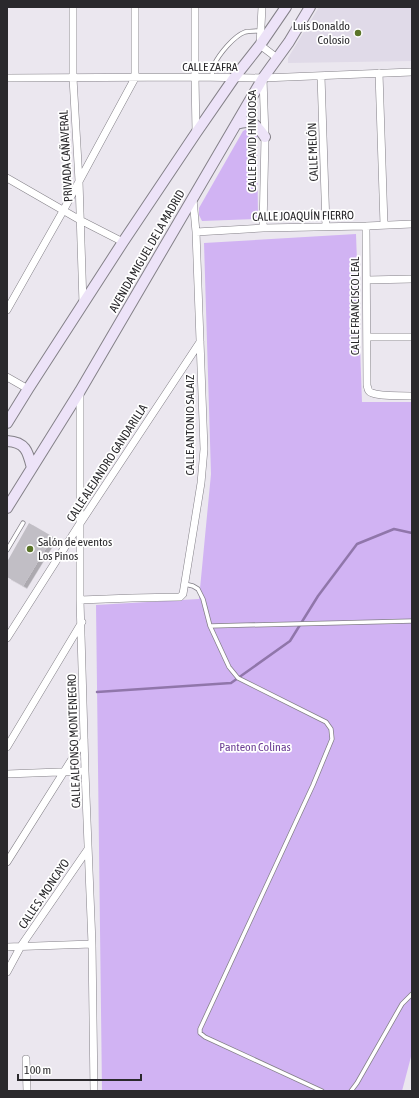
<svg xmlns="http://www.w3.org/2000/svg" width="419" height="1098" viewBox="0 0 419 1098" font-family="'Asap Condensed',sans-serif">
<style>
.built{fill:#e0dae8}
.green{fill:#d1b3f3}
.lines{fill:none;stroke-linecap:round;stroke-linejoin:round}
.stream{stroke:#9076aa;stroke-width:2.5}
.building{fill:#c1bec5;filter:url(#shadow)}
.lane-casing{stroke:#848188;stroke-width:5}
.street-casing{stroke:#848188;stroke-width:8}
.secondary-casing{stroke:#848188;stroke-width:12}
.lane{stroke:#fff;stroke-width:3.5}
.street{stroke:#fff;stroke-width:7}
.secondary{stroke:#ede3f8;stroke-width:10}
.poi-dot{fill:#5b7529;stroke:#fff;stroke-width:1.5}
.labels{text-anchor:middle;stroke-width:3.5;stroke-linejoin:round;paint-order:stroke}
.poi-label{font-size:12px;fill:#2a292c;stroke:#fff;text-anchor:end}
.street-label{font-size:12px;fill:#2a292c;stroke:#fff}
.park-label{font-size:12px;fill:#6b3d93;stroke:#fff}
</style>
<defs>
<filter id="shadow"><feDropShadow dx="4" dy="2.5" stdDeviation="0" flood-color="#0004"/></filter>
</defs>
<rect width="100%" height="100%" fill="#ebe7ef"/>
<path class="built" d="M319,7h93v54l-124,2v-5z"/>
<path class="green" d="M252,126l5,5 1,88 -56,2 -3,-6v-7l44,-77z
M356,234l6,168h50v651l-10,38h-300l-6,-486 103,-6 12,-125 -7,-231z"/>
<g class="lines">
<path class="stream" d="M97,692l134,-9 59,-42 28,-45 39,-52 37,-15 18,4"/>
</g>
<path class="building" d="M29,523l24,14 -30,49 -16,-9v-15z"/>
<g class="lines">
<defs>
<path id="lane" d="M212,77c0,-4 1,-8 2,-12 5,-11 20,-29 31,-33 5,-1 10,-1 16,-1
M7,550l16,-27
M185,584l8,2 5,3 5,10 7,27 19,41 9,11 88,44 5,7 1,10 -19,46 -113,244v4l5,4 117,54
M210,626l202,-5
M351,1091l6,-8 45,-79 10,-10"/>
<path id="street" d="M73,7v71l6,103 4,123
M195,7v70l1,55
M262,7l-2,38 17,13
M379,73l5,152
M321,76l5,150
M7,78l188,-1 68,1 149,-6
M263,78l2,59 -2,91
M7,178l73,42 43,22
M366,226l1,159c1,4 1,7 5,8 10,4 29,2 40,3
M196,232l67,-4 103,-2 46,-2
M367,280l45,-1
M7,310l56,-99 72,-133v-71
M367,337h45
M7,377l21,12
M80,393v207l5,171 7,173 2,147
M80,600l52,-2 48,-1 3,-3 18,-111 3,-34 -8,-217 -3,-33
M7,638l72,-113 121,-183
M7,747l75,-125
M7,774l78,-3
M7,862l77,-122
M7,947l85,-3
M7,972l14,-26 67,-97
M26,1059l1,32"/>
<path id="secondary" d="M236,124c17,-5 19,-1 29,13
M7,423l21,-34 95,-147 73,-109 38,-55 26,-33 26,-38
M7,441c19,1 21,11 25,27
M7,508l73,-117 183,-313 26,-36 21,-35"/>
</defs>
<use href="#lane" class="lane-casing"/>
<use href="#street" class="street-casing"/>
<use href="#secondary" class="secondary-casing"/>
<use href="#lane" class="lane"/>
<use href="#street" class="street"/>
<use href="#secondary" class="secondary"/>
</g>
<g class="poi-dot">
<circle cx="358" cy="33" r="4"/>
<circle cx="30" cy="549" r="4"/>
</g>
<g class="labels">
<g class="poi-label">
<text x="350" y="30">Luis Donaldo<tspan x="350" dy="14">Colosio</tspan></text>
<text x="38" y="546" text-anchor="start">Salón de eventos<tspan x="38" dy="14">Los Pinos</tspan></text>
</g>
<g class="street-label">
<text x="210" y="71">CALLE ZAFRA</text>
<text transform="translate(252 141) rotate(-90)" y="4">CALLE DAVID HINOJOSA</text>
<text transform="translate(313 152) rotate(-92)" y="4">CALLE MELÓN</text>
<text transform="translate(66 156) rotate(-93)" y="4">PRIVADA CAÑAVERAL</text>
<text transform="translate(303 216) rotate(-1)" y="4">CALLE JOAQUÍN FIERRO</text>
<text transform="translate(147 251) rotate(-60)" y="4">AVENIDA MIGUEL DE LA MADRID</text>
<text transform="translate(355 306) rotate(-90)" y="4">CALLE FRANCISCO LEAL</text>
<text transform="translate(190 425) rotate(-90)" y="4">CALLE ANTONIO SALAIZ</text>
<text transform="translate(107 463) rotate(-57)" y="4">CALLE ALEJANDRO GANDARILLA</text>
<text transform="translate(74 741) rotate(-92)" y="4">CALLE ALFONSO MONTENEGRO</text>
<text transform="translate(44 894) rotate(-56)" y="4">CALLE S. MONCAYO</text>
</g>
<g class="park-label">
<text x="255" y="751">Panteon Colinas</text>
</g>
</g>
<rect width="419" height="1098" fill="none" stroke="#2a292c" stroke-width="16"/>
<path d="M18 1074v6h123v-6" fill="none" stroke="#2a292c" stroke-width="2"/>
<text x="24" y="1074" font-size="12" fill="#2a292c" stroke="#ffffff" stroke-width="3" paint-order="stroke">100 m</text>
</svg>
